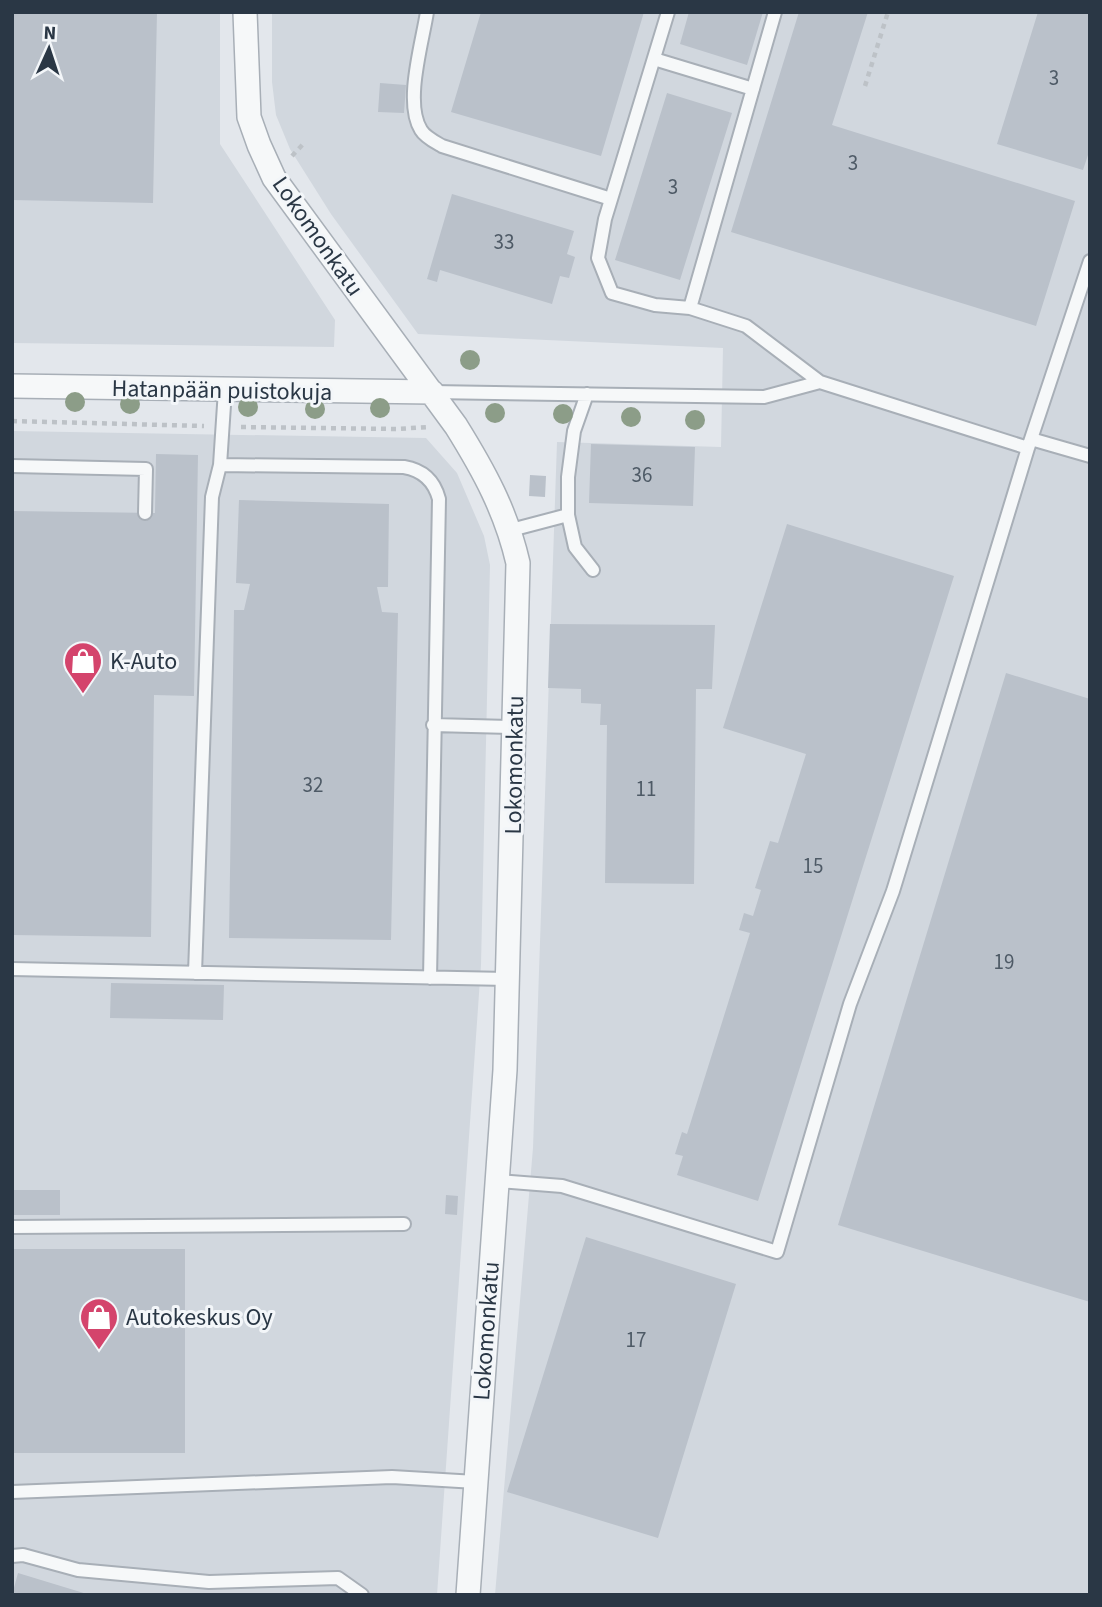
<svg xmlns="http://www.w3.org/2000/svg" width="1102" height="1607" viewBox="0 0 1102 1607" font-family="'Source Sans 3',sans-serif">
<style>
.built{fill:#d1d7de}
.building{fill:#bac1ca}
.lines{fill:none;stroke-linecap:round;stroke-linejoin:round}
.lane-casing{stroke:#a8afb7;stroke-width:16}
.street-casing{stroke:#a8afb7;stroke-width:26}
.path{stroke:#bdc2c7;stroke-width:4.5;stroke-dasharray:5 5;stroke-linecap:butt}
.lane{stroke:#f6f8f9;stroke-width:12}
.street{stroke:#f6f8f9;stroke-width:23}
.tree{fill:#8c9d88}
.labels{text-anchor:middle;stroke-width:6;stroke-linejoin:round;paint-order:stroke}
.number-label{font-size:21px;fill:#4e5a66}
.street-label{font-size:24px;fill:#2a3745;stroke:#f3f6f9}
.poi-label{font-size:24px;fill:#2a3745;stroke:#f3f6f9;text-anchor:start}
</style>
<rect width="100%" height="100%" fill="#e3e7ec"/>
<path class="built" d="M12,12h208v132l115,176 -1,27 -322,-4z
M272,12h818v1583h-595l38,-447 24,-706 164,5 2,-99 -305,-14 -87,-120 -41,-65 -14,-34 -4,-33z
M12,431l414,7 31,35 27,63 6,29 -9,400 -44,630h-425z"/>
<path class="building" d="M12,12h145l-4,191 -141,-3z
M481,12h163l-43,144 -150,-44z
M689,12h74l-16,53 -67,-21z
M799,12h69l-36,113 243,76 -39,125 -305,-94z
M1038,12h52v137l-7,21 -86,-26z
M380,83l26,2 -2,28 -26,-1z
M667,93l65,20 -52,167 -65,-20z
M452,194l122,37 -7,23 8,3 -6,21 -9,-2 -8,28 -112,-34 -3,12 -10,-3z
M591,444l104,3 -2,59 -104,-3z
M156,454l42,1 -4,241 -40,-1 -3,242 -139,-2v-424l143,2z
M530,475l16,1 -1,21 -16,-1z
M239,500l150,4 -1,83h-11l5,25 16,1 -7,327 -162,-2 5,-328h10l6,-26 -14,-1z
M787,524l167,52 -196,625 -81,-26 6,-19 -8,-2 7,-22 5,2 63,-201 -11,-3 5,-17 9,3 8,-26 -6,-2 15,-47 8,2 28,-89 -83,-26z
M550,624l165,1 -3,64h-16l-2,195 -89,-1 2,-158h-7l1,-21 -20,-1v-14l-33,-1z
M1006,673l84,26v603l-252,-77z
M111,983l113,2 -1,35 -113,-2z
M12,1190h48v25h-48z
M446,1195l12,1 -1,19 -12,-1z
M586,1237l150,47 -78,254 -151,-46z
M12,1249h173v204h-173z
M18,1573l69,21v1h-75z"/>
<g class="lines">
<defs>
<path id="lane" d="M427,12c-5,32 -23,91 -6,118 4,7 14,12 21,16l169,53
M668,12l-63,207 -7,39 14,35 43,12 35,3 56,18 74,56 208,66
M654,59l99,30
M690,308l85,-296
M225,390l-5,75 184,2c18,3 30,13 35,32l-9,479
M432,392l332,5 56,-15
M587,394l-13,37 -6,46v38l7,32 18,23
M1031,439l59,17
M12,466l134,3 -1,44
M511,530l57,-15
M433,725l82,2
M12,969l496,10
M195,973l17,-476 8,-32
M497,1181l65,5 215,66 73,-248 43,-113 135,-443 62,-187
M12,1227l392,-3
M12,1492l380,-15 84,5
M12,1556l11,-1 55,15 131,12 129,-4 24,17"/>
<path id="street" d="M245,12l4,105 10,28 15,33 182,248c28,45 50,85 62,137l-13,507 -37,525
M12,386l420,6"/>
</defs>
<use href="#lane" class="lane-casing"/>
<use href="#street" class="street-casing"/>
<path class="path" d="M865,86l23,-74
M292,156l13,-14
M12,421l192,5
M241,427l156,2 31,-2"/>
<use href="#lane" class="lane"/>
<use href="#street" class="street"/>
</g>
<g class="tree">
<circle cx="470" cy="360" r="10"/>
<circle cx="75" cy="402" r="10"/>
<circle cx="130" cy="404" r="10"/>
<circle cx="248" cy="407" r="10"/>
<circle cx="380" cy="408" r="10"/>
<circle cx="315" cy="409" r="10"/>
<circle cx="495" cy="413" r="10"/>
<circle cx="563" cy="414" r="10"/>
<circle cx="631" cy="417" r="10"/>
<circle cx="695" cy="420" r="10"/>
</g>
<defs>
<symbol id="shop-pin" viewBox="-11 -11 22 30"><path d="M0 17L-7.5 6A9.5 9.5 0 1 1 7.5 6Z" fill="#d4446c" stroke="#f3f6f9"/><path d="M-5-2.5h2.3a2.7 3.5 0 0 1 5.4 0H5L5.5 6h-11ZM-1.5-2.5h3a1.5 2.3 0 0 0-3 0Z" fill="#fff"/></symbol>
</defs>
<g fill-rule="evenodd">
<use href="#shop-pin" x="61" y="639" width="44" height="60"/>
<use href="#shop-pin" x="77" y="1295" width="44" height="60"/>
</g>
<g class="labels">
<g class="number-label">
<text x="1054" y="85">3</text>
<text x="853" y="170">3</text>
<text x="673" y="194">3</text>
<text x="504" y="249">33</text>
<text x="642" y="482">36</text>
<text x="313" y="792">32</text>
<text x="646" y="796">11</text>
<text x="813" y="873">15</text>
<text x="1004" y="969">19</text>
<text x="636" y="1347">17</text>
</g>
<g class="street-label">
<text transform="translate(318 236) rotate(55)" y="8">Lokomonkatu</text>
<text transform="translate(222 390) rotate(1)" y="8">Hatanpään puistokuja</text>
<text transform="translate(514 765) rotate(-89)" y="8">Lokomonkatu</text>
<text transform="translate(486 1331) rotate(-86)" y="8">Lokomonkatu</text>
</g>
<g class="poi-label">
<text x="110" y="669">K-Auto</text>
<text x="126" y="1325">Autokeskus Oy</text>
</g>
</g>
<rect width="1102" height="1607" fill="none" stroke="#2a3745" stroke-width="28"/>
<g transform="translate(49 49) rotate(3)" stroke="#f3f6f9" stroke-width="5" paint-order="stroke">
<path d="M0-5L12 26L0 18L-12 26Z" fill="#2a3745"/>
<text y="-10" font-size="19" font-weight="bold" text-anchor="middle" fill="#2a3745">N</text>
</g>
</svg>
